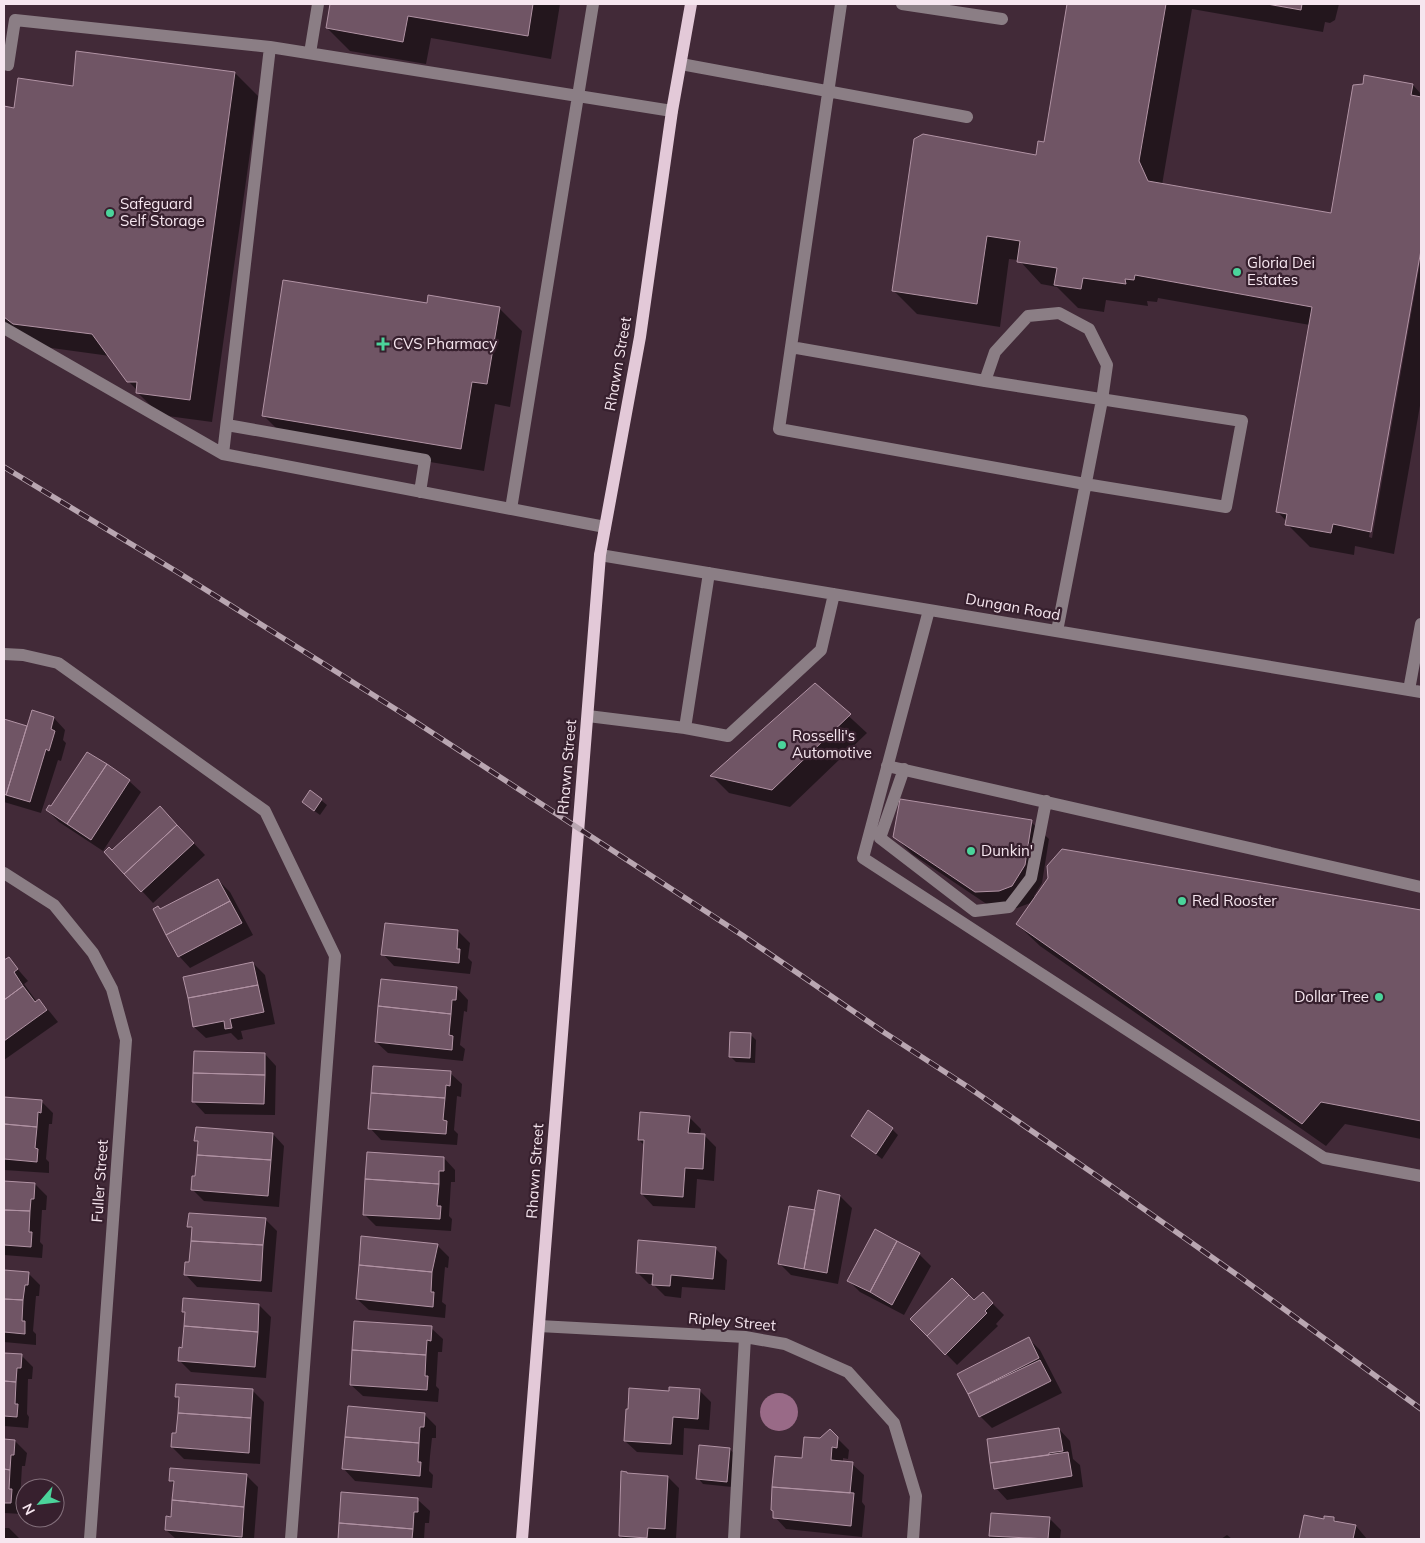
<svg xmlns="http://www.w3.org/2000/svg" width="1425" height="1543" viewBox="0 0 1425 1543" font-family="Mulish,sans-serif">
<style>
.water{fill:#996a87}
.shadow{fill:#0007}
.building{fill:#705565;stroke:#b193a4}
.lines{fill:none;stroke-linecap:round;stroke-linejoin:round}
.minor{stroke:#8b7e85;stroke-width:12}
.major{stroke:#e3c9d8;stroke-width:12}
.rail-casing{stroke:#b9a6b1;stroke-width:5.5}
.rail{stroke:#37202e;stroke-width:4;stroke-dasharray:11;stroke-linecap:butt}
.poi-dot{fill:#4bd49b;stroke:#37202e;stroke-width:2}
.labels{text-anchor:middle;stroke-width:4.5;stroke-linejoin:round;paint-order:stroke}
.poi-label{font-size:15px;fill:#f6e6ef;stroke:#37202e;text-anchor:start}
.street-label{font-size:15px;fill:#f6e6ef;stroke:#37202e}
</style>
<rect width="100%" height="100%" fill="#422a38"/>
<path class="water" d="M760 1412a19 19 0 1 1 38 0a19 19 0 1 1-38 0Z"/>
<path class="shadow" d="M331,4h229l-9,55 -120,-21 -5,26 -76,-13 -23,-23z
M1069,4h270l-4,16 -5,3 -5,-1 -2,10 -131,-23 -30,176 170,29 81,-129 8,9v149l-52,294 3,1 49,-281v143l-27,154 -39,-8 -1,9 -44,-8 -23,-23v-2l-10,-11 33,-186 -152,-27 -1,4 -10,-1 1,5 -42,-6 -2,12 -26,-4 -21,-21 -16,-3 -22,-24 -10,-1 -9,68 -83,-13 -23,-23 143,-135 8,-13z
M235,73l23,23 -46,326 -52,-7 -23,-23v-2l-9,-9 -18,-25 -73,-10 -24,-17 -9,-9v-213l12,2 58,-22z
M428,305l71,3 23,23 -12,76 -15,-3 -11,67 -198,-33 -23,-23z
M815,685l52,48 -77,74 -61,-14 -17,-17z
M54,718l11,12 -2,10 3,3 -5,18 -3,-1 -17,53 -37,-11v-82l24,8z
M129,781l12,11 -38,59 -44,-29 -12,-12z
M311,792l16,13 -7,10 -11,-8z
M160,808l45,47 -52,48 -11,-12 -30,-39z
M1031,822l18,17 -7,44 -8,13 2,2 14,-20 12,-28 359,61v228l-76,-15 -19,22 -286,-200 -23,-22 16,-22 -16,6 -23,1 -82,-55 -18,-18z
M218,880l12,12 23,43 -63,33 -11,-12 -19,-46z
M458,931l12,12 -2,15 4,4 -2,12 -76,-8 -11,-12z
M8,958l20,23 -4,3 13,18 2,-2 11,12 8,10 -54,38v-98z
M253,963l12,12 10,49 -34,7 2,8 -5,1 -7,-7 -25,5 -12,-11z
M457,988l11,12 -1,12 -3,-1 -4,34 5,4 -2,12 -75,-8 -12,-11z
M750,1034l6,6 -1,23 -19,-1 -6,-6z
M265,1054l11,12 -1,49 -70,-1 -11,-12z
M450,1073l12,11 -1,13 -4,-1 -3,34 4,4 -1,11 -76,-5 -11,-12z
M4,1098l37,3 12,12 -1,11h-3l-3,35 3,3v11l-45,-3z
M689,1117l12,12 -1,6 5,1 11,11 -2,34 -17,-2 -2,29 -42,-2 -11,-12 3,-48 -6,-6z
M892,1129l6,6 -16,24 -29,-23z
M273,1134l11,12 -5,61 -75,-6 -12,-12 4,-11 3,-34 -3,-4z
M444,1158l11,12v12h-4l-2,34 3,3 -1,12 -75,-5 -12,-12z
M4,1182l31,2 12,12 -1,14h-4l-2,32 3,3 -1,13 -38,-3z
M840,1196l12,12 -14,76 -47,-9 -12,-12z
M265,1219l12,12 -5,61 -75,-5 -11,-12 4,-11 3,-34 -4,-4z
M437,1245l12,12 -1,11 -3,-1 -3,35 4,3 -1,13 -76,-8 -12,-11z
M715,1248l12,12 -2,30 -43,-3 -1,11 -16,-2 -12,-12h-4l-12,-12z
M919,1254l12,12 -27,49 -44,-23 -11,-11z
M4,1271l24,2 12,12 -1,11h-3l-3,35 3,3v11l-32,-3z
M983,1294l21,21 -8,9 2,2 -41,39 -45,-46 62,-17z
M259,1305l12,12 -5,61 -75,-6 -12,-12 5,-11 2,-35 -3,-3z
M431,1328l12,11 -1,13h-4l-2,34 3,3 -1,13 -75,-6 -12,-11z
M1028,1338l12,12 22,43 -70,35 -12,-12 -21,-42z
M4,1354l17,1 12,12 -1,12h-4l-1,35 2,3 -1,11 -24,-2z
M252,1390l12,12 -4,62 -76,-5 -12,-12 6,-13 2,-34 -3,-3z
M700,1391l11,11 -2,28 -25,-2 -1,27 -46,-3 -12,-11 46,-49z
M425,1415l11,11v12h-4l-2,18 -1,15 4,4 -1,13 -77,-7 -11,-12z
M1059,1429l11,12 3,18 7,6 3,22 -76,13 -11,-12z
M830,1431l19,19 -1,9 -5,-1v5l9,1 12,11 -2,27 3,4 -3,31 -76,-8 -11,-12 29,-57z
M4,1440l11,1 12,12 -2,13h-3l-2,34 3,2 -1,12 -18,-1z
M730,1449l5,6 -3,32 -29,-3 -5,-6z
M246,1475l12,12 -4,52h-78l-10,-9 6,-12 3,-33 -5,-5z
M628,1475l40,2 11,11 -3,51h-52l-4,-3z
M342,1494l76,6 12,11 -1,12h-4l-1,16h-85z
M992,1514l57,4 12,12 -1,9h-70z
M1305,1517l20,4 9,-3 4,5 18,3 11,13h-67z
M4,1528h5l11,11h-16z
M1227,1535l5,4h-11z"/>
<path class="building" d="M330,4h203l-5,32 -120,-20 -5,26 -77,-14z
M1067,4h99l-27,157 9,20 183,32 22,-128 10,-1 1,-9 49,9 -2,11 10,2v153l-50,282 -38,-8 -2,9 -46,-8 2,-11 -11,-2 36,-205 -177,-32 -1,5 -9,-1 1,5 -43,-6 -2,11 -27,-4 3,-17 -40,-6 3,-21 -33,-5 -10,68 -85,-13 22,-152 9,-5 113,21 2,-14 6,1z
M1267,4h35l-1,6z
M76,51l159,21 -45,328 -54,-7 1,-11h-10l-35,-48 -79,-10 -9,-7v-211l10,2 4,-30 55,8z
M283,280l144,23 1,-8 72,12 -13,77 -15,-2 -11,67 -199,-33z
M815,683l36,31 -79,76 -62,-14z
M32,710l22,7 -3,12 4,2 -6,20 -3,-2 -16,53 -24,-7z
M4,719l23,7 -21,69 -2,-1z
M87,752l20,12 -40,60 -21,-14 3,-5 2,1z
M107,764l23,16 -39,60 -24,-16z
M310,790l12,9 -8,12 -12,-9z
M900,799l132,21 -7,45 -13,21 -13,5 -24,1 -82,-55z
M160,806l17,19 -53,49 -20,-22 5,-5 3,3z
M177,825l17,18 -53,49 -17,-18z
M1062,849l359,61v211l-100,-19 -19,22 -286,-200 32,-46 -1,-12z
M218,879l12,22 -64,34 -13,-26 5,-3 2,3z
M230,901l12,22 -64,34 -12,-22z
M385,923l73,7 -1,19h3l-1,14 -78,-8z
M9,957l9,12 -4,3 9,14 -19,14v-40z
M253,962l5,23 -70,13 -5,-21z
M381,979l76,8 -1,13h-4l-1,14 -73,-8z
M258,985l6,27 -34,7 2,9 -7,1 -1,-8 -31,6 -5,-29z
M23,986l12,16 4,-3 8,11 -43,31v-41z
M378,1006l73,8 -2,21 4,1 -1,14 -77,-8z
M730,1032l21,1 -1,25 -21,-1z
M194,1051l71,2v22l-72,-2z
M373,1066l78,5 -1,15 -4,-1 -1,13 -74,-5z
M193,1073l72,2 -1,29 -72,-2z
M371,1093l74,5 -2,22 4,1 -1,13 -78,-5z
M4,1097l38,3 -1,13 -3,-1 -1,15 -33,-3z
M868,1110l25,18 -17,26 -25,-18z
M640,1112l50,4 -2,17 17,1 -2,35 -18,-1 -2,29 -42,-3 3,-54h-6z
M4,1124l33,3 -2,21 3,1 -1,13 -33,-3z
M196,1127l77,6 -2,27 -74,-5 1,-14h-4z
M367,1152l77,5v14h-5v13l-74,-5z
M197,1155l74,5 -3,36 -77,-6 1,-14h3z
M365,1179l74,5 -2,22h4l-1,13 -77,-4z
M4,1181l31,2 -1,16h-3l-1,12 -26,-1z
M818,1190l22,5 -13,78 -23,-4z
M789,1206l26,4 -11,59 -26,-5z
M4,1210l26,1 -1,21h3l-1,15 -27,-2z
M189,1213l77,5 -3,27 -72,-4 1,-14h-5z
M875,1229l22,12 -27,51 -23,-11z
M361,1236l77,8 -6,28 -73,-7z
M638,1240l78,7 -3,32 -42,-4 -1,11 -18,-1 1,-11 -17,-1z
M191,1241l72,4 -2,36 -77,-6 1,-13h4z
M897,1241l23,12 -28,52 -22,-13z
M359,1265l73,7 -1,20h3l-1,15 -77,-8z
M4,1270l25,2 -1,13h-3l-2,15 -19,-1z
M952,1278l17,17 -42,41 -17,-17z
M983,1292l10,11 -8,8 2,2 -42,42 -18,-19 42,-41 5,5z
M183,1298l76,6 -1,28 -74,-6 1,-14h-3z
M4,1299l19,1 -1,21h3v13l-21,-2z
M354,1321l78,5 -1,15 -4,-1 -1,15 -74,-5z
M184,1326l74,6 -3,35 -77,-6 1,-14 3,1z
M1029,1337l10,21 -71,36 -11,-20z
M352,1350l74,5 -1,21h3l-1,14 -77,-5z
M4,1353l18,1 -1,14h-4l-1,14 -12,-1z
M1040,1360l11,21 -72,36 -11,-23z
M4,1381l12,1 -1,22h3l-1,13 -13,-1z
M176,1384l77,5 -2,29 -73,-5 1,-16h-4z
M669,1387l31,2 -2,30 -25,-2 -2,27 -47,-3 2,-32h2l1,-21 40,3z
M348,1406l77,7 -1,14h-4l-1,16 -74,-6z
M178,1413l73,5 -2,35 -78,-6 1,-14h4z
M1059,1428l4,23 -14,2v2l-59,8 -3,-24z
M830,1429l8,8 -1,11 -5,-1 -1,13 22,2 -3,31 -78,-6 3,-31 27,2 2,-21 16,1z
M345,1437l74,6 -1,19h3l-1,14 -78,-7z
M4,1439l11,1 -1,15h-3l-1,15 -6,-1z
M699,1445l31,3 -3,34 -31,-3z
M1068,1452l4,24 -78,13 -4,-26z
M170,1468l77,6 -3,33 -72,-7 2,-19h-5z
M4,1469l6,1 -1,19h3l-1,14h-7z
M621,1471l6,1v1l41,3 -3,53 -17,-1 -1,10 -28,-2z
M772,1487l82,6 -3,33 -78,-8v-7l-2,-1z
M341,1492l77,6v14h-4l-1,17 -74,-6z
M172,1500l72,7 -2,30 -77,-7 1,-14 5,1z
M991,1513l59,4 -2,22 -59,-3z
M1304,1515l20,4v-3l10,1v4l22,4 -3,14h-54z
M339,1523l74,6 -1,10h-74z"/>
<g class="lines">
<path class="minor" d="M841,4l-62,425 306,55 141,23 16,-86 -257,-40 10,-29 33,-36 31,-3 30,16 18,36 -5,35 -45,231
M902,4l100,15
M270,47l308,49 15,-92
M310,53l8,-49
M4,64l4,1 7,-45 255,27 -47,407
M681,64l286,53
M4,328l219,126 382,73
M791,347l194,34
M227,425l198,35 -5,32
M511,509l67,-413 94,15
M600,555l821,137
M709,573l-24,155 43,8 93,-86 13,-56
M929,610l-66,248 461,300 97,18
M4,654l19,1 35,8 207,148 70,145 -44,583
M1409,690l12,-66
M588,716l97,12
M887,766l534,121
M904,769l-24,69 95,73 34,-4 22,-29 15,-77
M4,873l50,32 39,48 19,36 14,51 -36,499
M539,1326l206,11 40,7 63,28 46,51 22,73 -3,43
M734,1539l11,-202"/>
<path class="major" d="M522,1539l78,-984 40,-218 32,-226 19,-107"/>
<defs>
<path id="rail" d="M4,467l175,106 118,74 108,68 337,220 143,98 83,54 129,89 143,101 181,132"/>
</defs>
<use href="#rail" class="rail-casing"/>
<use href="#rail" class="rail"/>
</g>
<g class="poi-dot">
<circle cx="110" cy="213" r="5"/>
<circle cx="1237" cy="272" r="5"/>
<path d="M380.5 336.5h5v5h5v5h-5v5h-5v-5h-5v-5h5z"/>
<circle cx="782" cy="745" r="5"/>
<circle cx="971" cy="851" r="5"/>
<circle cx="1182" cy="901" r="5"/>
<circle cx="1379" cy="997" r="5"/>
</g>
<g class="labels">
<g class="poi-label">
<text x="120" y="209">Safeguard<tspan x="120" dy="17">Self Storage</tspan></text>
<text x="1247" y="268">Gloria Dei<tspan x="1247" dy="17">Estates</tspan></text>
<text x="393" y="349">CVS Pharmacy</text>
<text x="792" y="741">Rosselli's<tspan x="792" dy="17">Automotive</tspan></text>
<text x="981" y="856">Dunkin'</text>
<text x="1192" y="906">Red Rooster</text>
<text x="1369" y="1002" text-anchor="end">Dollar Tree</text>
</g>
<g class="street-label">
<text transform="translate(618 364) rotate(-80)" y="5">Rhawn Street</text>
<text transform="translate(1013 607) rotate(10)" y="5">Dungan Road</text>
<text transform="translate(567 767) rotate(-85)" y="5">Rhawn Street</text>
<text transform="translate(535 1171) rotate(-86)" y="5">Rhawn Street</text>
<text transform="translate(100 1181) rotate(-86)" y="5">Fuller Street</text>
<text transform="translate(732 1322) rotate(5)" y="5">Ripley Street</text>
</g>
</g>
<rect width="1425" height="1543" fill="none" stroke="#f6e6ef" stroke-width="10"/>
<g transform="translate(40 1503) rotate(242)"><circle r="24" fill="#37202e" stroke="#836f7b"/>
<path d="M0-4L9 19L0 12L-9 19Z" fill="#4bd49b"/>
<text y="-8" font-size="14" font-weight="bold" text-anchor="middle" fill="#f6e6ef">N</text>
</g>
</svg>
